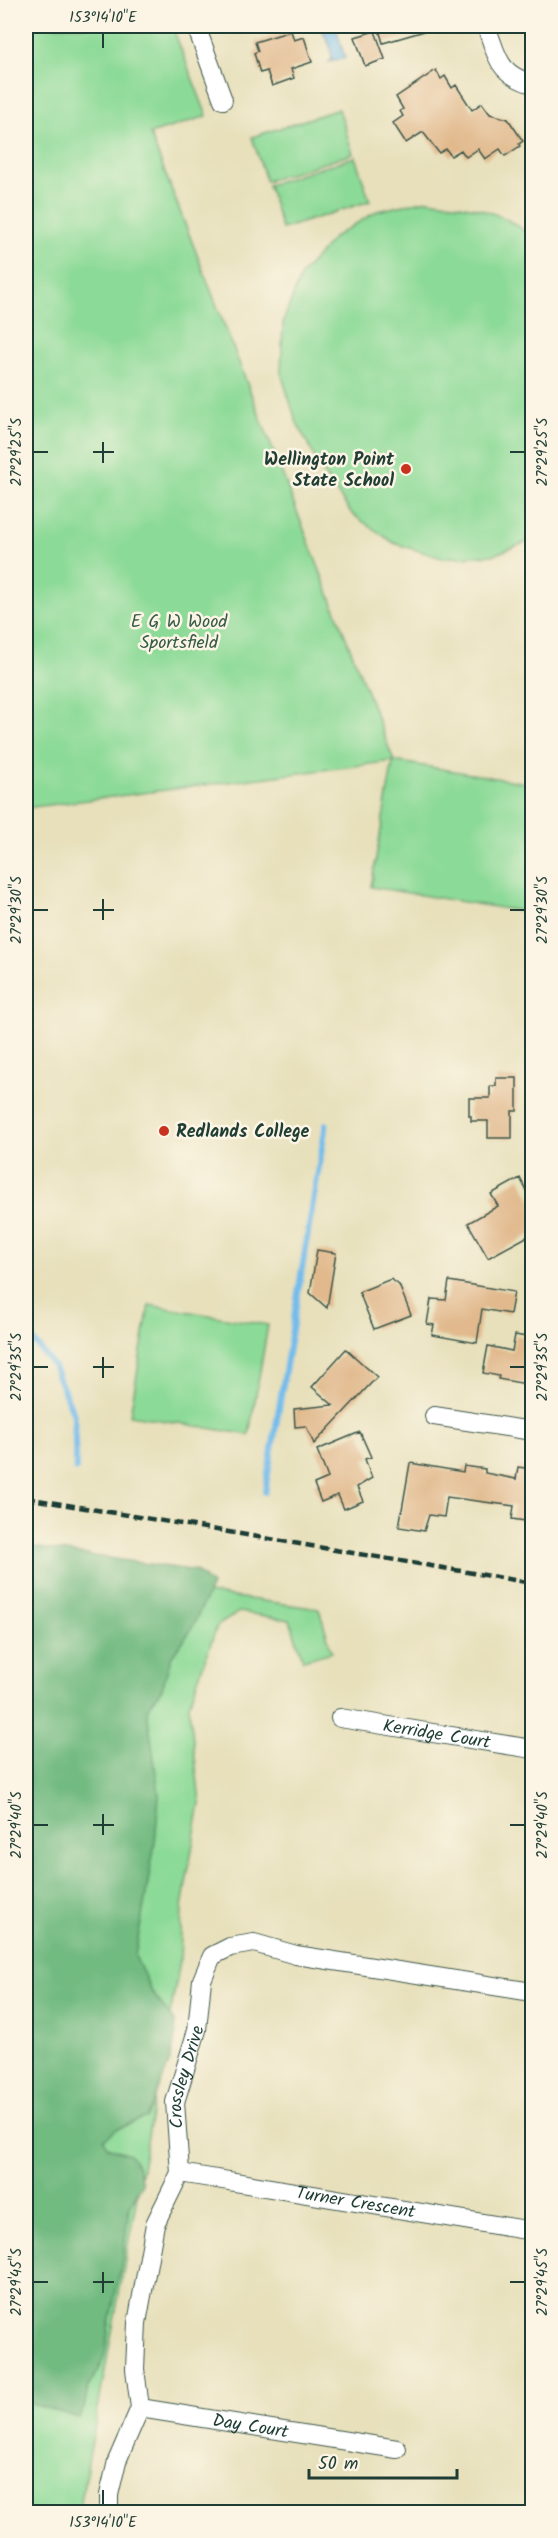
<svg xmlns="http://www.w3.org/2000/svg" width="558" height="2538" viewBox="0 0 558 2538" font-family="Kalam,sans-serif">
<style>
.green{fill:#8cda97;stroke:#568c66;stroke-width:1.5}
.forest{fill:#71ba80;stroke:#487c5a;stroke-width:1.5}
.water{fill:#73bceb;stroke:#497c90;stroke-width:1.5}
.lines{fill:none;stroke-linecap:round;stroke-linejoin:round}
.stream{stroke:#73bceb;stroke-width:6}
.building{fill:#e1b98d}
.minor-casing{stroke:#3d5548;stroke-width:20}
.minor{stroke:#fff;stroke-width:18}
.rail{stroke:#1f3d34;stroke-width:4.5;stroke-dasharray:9 4.5;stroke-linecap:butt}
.ticks{fill:none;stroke:#1f3d34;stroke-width:2}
.poi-dot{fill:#c8321e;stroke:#fcf5e5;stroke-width:2}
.labels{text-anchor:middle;stroke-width:5;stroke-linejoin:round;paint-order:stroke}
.poi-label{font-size:18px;font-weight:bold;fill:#1f3d34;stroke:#fcf5e5;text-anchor:end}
.park-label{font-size:18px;fill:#355c48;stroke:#fcf5e5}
.street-label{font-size:18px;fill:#1f3d34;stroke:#fcf5e5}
.neatline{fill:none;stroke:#1f3d34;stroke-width:2}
.ticks-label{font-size:15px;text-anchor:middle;fill:#1f3d34}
</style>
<rect width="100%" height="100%" fill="#fcf5e5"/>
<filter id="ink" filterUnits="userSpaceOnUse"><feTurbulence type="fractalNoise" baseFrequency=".0167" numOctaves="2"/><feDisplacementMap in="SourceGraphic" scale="12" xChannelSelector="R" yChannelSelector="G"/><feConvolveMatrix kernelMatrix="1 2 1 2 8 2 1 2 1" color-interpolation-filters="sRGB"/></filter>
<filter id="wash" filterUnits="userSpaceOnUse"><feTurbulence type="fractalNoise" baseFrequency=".008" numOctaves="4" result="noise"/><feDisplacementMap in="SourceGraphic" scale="24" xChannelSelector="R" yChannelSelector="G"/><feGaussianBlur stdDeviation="1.35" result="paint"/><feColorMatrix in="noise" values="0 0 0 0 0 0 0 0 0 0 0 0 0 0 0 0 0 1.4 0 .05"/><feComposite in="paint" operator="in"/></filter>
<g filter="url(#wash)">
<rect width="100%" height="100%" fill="#e7e0bb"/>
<path class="green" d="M26,26h146l35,90 -57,18 244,627 138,23v129l-161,-26 22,-126 -367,47z
M339,109l14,45 -87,27 -14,-44z
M355,157l15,44 -88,28 -14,-44z
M427,200c38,5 76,9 105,38v302l-39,15 -51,3 -48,-15 -42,-29 -29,-41 -27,-52 -15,-48 2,-51 18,-47 33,-38 43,-26z
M149,1305l119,20 -19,110 -119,-20z
M54,1571l265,38 13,43 -29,8 -13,-40 -51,-8 -22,14 -28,79 11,98 -18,104 -2,54 -101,551h-53v-905z"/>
<path class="forest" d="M26,1546l170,25 16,14 -21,45 -20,28 -9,31 -15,20 12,86 -4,48 -20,113 17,36 22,29 2,13 -6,27 -23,56 -30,12 -13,10 3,8 23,7 8,13 4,17 -13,24 -6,48 -14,68 -4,29 -6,17 -11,17 -4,21 -5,10 -47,-14 -6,-8z"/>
<path class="water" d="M336,28l9,30 -16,4 3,-3 -2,-13 -7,-14z"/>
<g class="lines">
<path class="stream" d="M26,1332l27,33 21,50 2,54
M265,1492l61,-368
M26,1564l7,-11
M26,2317l2,10 -2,3"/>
</g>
<g id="blocks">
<path class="building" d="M378,26h49l1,4 -45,13z
M291,31l3,9 10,-3 8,25 -21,7 3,9 -22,8 -5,-15 -7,2 -6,-20 4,-2 -3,-9z
M375,31l10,28 -20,7 -10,-29z
M436,70l5,9 4,-3 7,12 4,-3 16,25 10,-7 8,11 18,5 15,22 -4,3 1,2 -15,10 -5,-7 -15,10 -7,-10 -12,8 -5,-7 -10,6 -5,-7 -7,4 -16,-21 -17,11 -13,-20 10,-7 -3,-5 3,-2 -7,-12z
M496,1078h21v33h-5v27h-24v-17h-17v-5h-2v-18h21v-12h6z
M520,1178l12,23v33l-44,24 -20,-35 30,-17 -7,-12z
M317,1250l19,3 -9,55 -17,-15z
M391,1279l8,6 12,30 -37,14 -15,-37z
M449,1281l65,11 -4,22 -28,-5 -5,34 -45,-8 2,-10 -7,-1 4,-25 15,1z
M515,1335l17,3v42l-5,-1 -1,5 -28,-5 1,-3 -16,-3 5,-27 24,5z
M346,1349l31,28 -63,67 -8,-18 -11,1 -1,-18 39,-4 -21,-18z
M360,1432l11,25 -6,2 7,19 -15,9 6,14 -19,8 -6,-14 -17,7 -7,-18 14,-6 -11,-28z
M410,1463l53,9 1,-6 21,3v4l31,6 2,-12 14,2v53l-20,-3 2,-13 -67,-9 -3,20 -15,-2 -5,16 -25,-4z"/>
</g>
</g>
<g filter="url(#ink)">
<use href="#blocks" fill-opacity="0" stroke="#3d5548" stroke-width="1.5"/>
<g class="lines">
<defs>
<g id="minor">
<path d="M196,26l27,74"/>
<path d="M486,26c12,31 11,47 46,58"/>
<path d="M434,1416l98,15"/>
<path id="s1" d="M340,1718l192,31"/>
<path id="s2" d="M180,2173l352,58"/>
<path id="s3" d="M140,2408l257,41"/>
<path id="s4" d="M109,2512v-17l8,-34 23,-53 -5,-39 2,-46 18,-99 25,-51 -5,-71 22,-72 5,-50 10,-24 18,-9 24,-4 42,12 236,37"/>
</g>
</defs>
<use href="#minor" class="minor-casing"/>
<use href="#minor" class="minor"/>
<path class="rail" d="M26,1498l506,85"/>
</g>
</g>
<path class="ticks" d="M103,33v15M103,442v21M33,452h15M93,452h21M510,452h15M103,899v21M33,910h15M93,910h21M510,910h15M103,1357v21M33,1367h15M93,1367h21M510,1367h15M103,1814v21M33,1825h15M93,1825h21M510,1825h15M103,2272v21M33,2282h15M93,2282h21M510,2282h15M103,2490v15"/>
<g class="poi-dot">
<circle cx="406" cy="469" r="6"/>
<circle cx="164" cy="1131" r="6"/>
</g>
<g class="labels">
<g class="poi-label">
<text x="394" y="465">Wellington Point<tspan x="394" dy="21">State School</tspan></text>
<text x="176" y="1137" text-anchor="start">Redlands College</text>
</g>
<g class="park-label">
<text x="179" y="627">E G W Wood<tspan x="179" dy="21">Sportsfield</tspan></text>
</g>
<g class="street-label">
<text dy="6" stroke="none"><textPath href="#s1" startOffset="98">Kerridge Court</textPath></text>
<text dy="6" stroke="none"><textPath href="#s4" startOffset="450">Crossley Drive</textPath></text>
<text dy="6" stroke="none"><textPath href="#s2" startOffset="178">Turner Crescent</textPath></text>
<text dy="6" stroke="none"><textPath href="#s3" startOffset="112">Day Court</textPath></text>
</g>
</g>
<rect width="558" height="2538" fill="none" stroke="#fcf5e5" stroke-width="66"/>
<path d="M309 2469v9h148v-9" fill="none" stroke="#1f3d34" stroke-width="3"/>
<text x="318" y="2469" font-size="18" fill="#1f3d34" stroke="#fcf5e5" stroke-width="4.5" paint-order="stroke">50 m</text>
<rect x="33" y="33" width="492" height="2472" class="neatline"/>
<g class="ticks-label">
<text x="103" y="22">153°14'10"E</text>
<text transform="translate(16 452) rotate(-90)" y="5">27°29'25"S</text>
<text transform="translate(542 452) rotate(-90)" y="5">27°29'25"S</text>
<text transform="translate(16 910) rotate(-90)" y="5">27°29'30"S</text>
<text transform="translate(542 910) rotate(-90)" y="5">27°29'30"S</text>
<text transform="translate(16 1367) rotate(-90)" y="5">27°29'35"S</text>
<text transform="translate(542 1367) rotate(-90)" y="5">27°29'35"S</text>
<text transform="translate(16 1825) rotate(-90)" y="5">27°29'40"S</text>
<text transform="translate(542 1825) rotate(-90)" y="5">27°29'40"S</text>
<text transform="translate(16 2282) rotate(-90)" y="5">27°29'45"S</text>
<text transform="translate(542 2282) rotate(-90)" y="5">27°29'45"S</text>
<text x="103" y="2527">153°14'10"E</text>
</g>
</svg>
